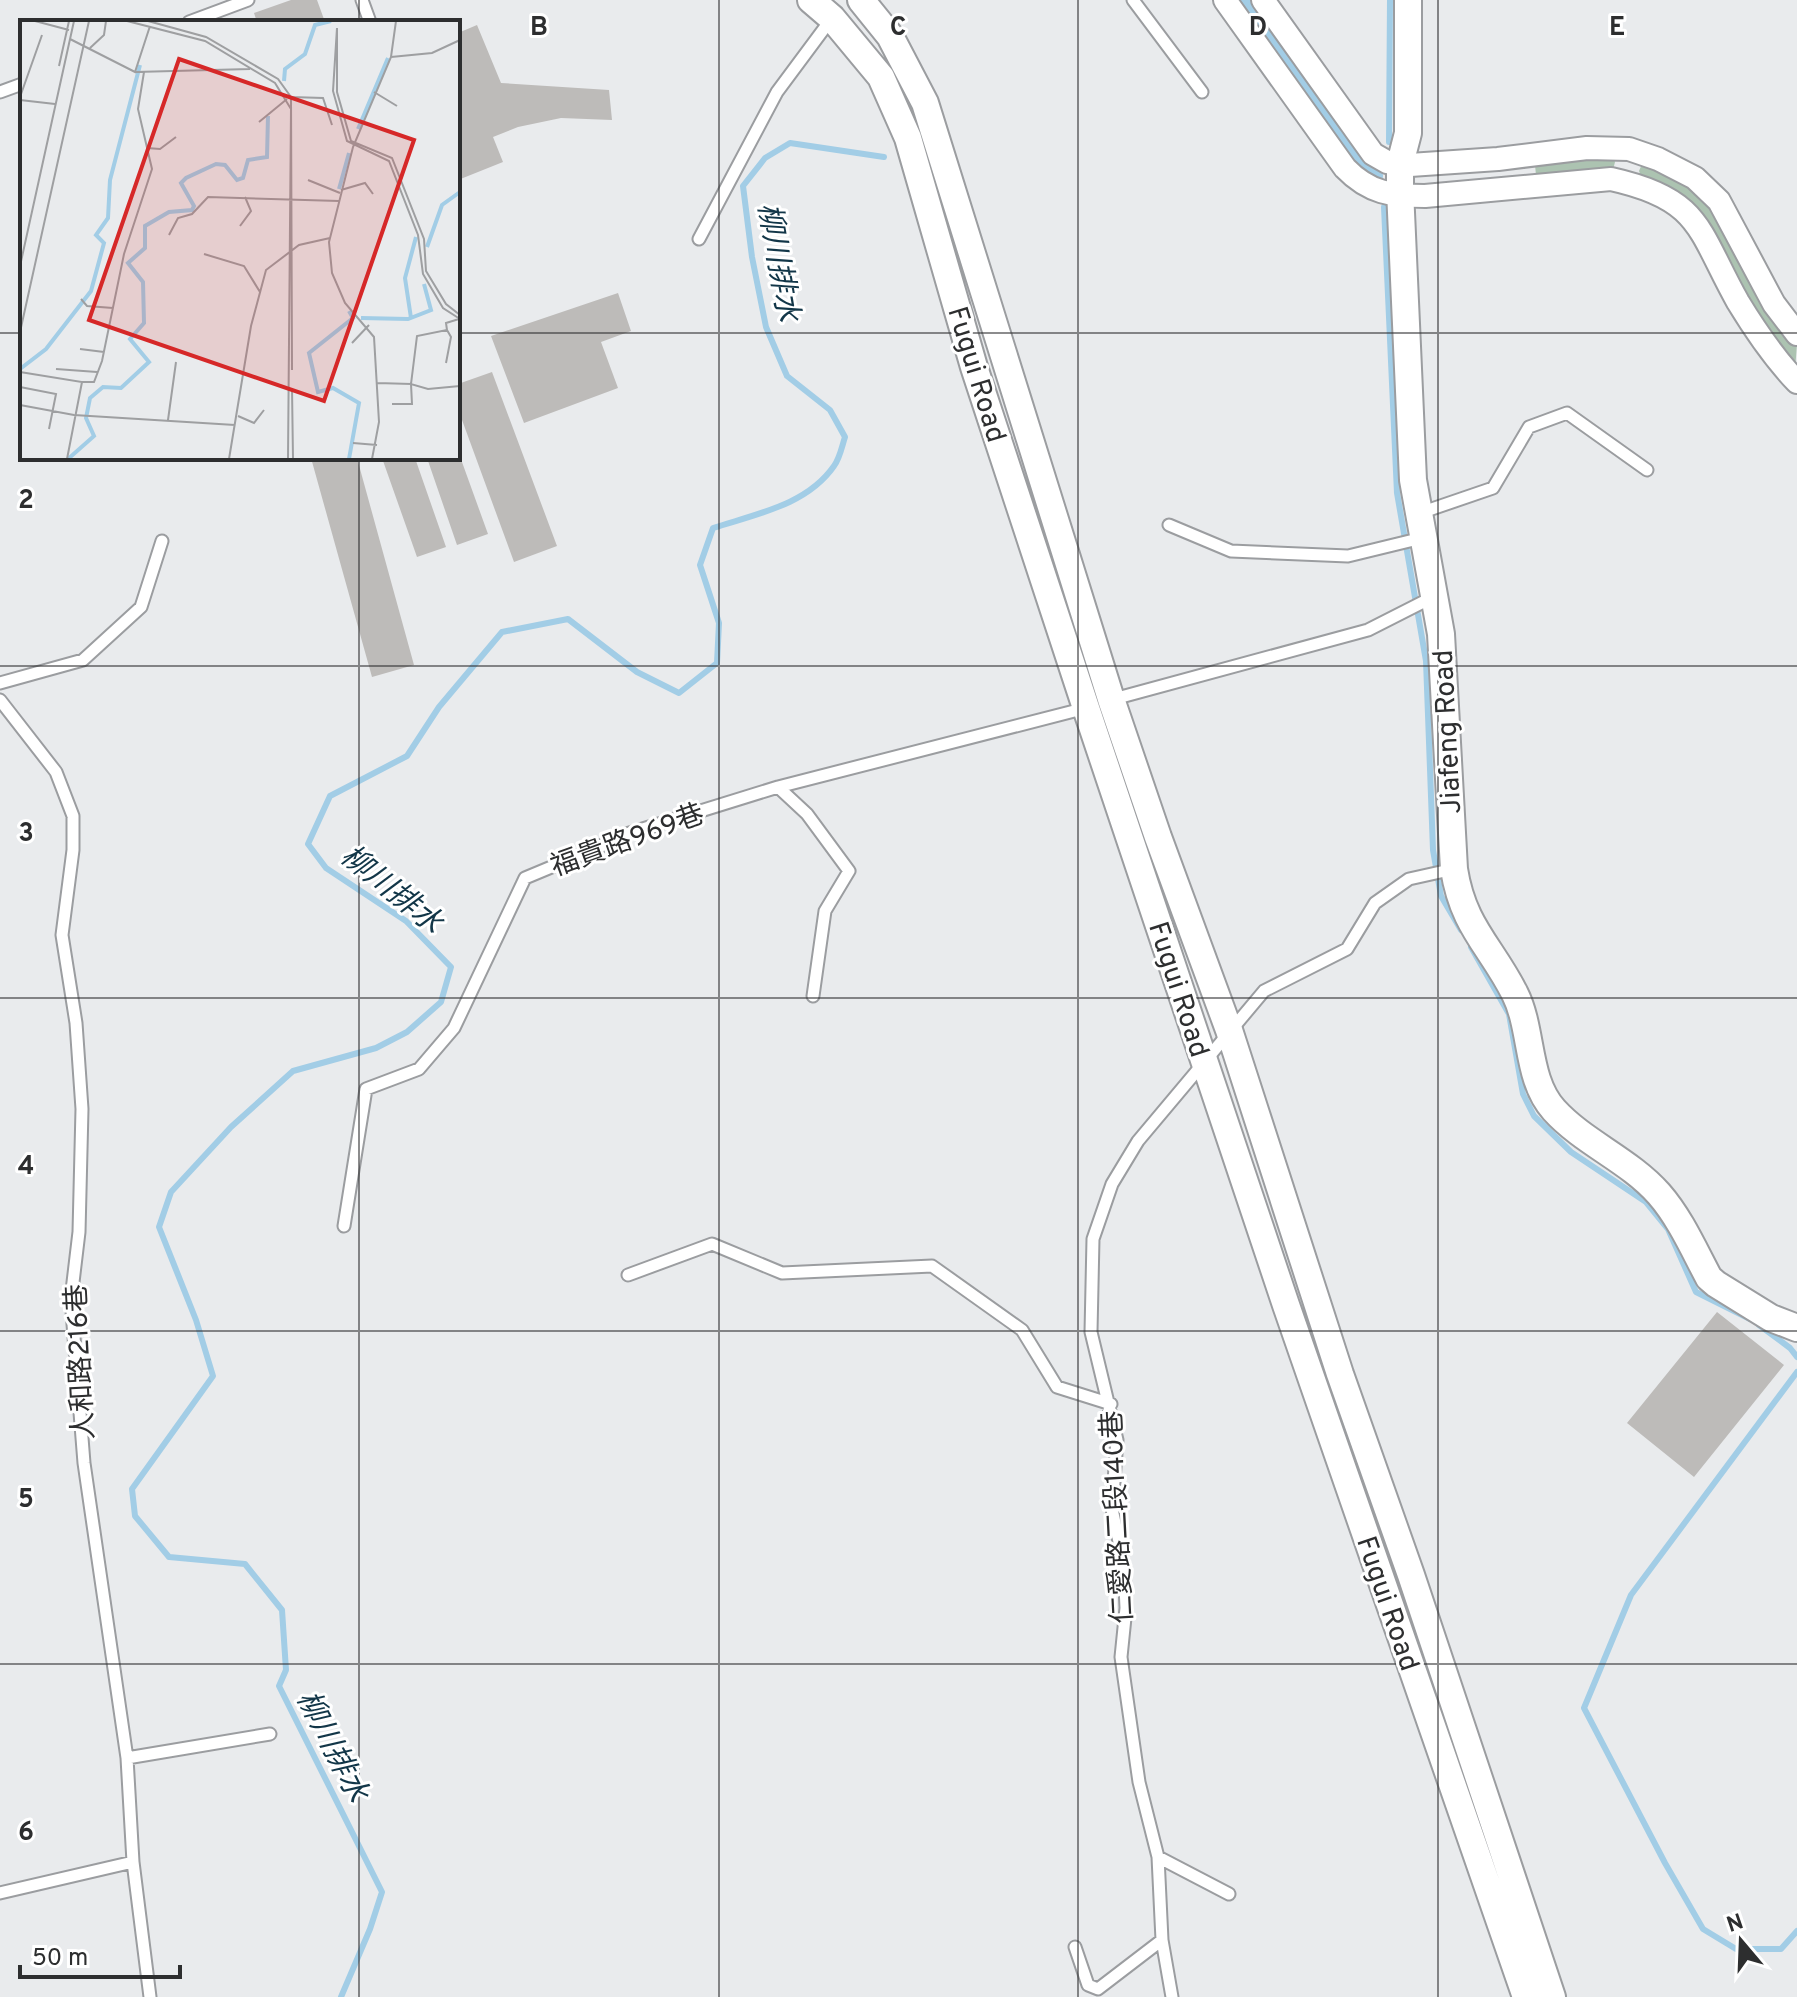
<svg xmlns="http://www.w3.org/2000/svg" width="1797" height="1997" viewBox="0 0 1797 1997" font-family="Overpass,'Noto Sans TC',sans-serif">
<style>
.green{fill:#acc3b1}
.water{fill:#a2cde6}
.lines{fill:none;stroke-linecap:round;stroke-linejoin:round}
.stream{stroke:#a2cde6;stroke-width:6}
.canal{stroke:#a2cde6;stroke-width:22}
.building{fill:#bdbbb9}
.service-casing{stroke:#9b9da0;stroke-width:15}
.minor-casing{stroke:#9b9da0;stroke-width:26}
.tertiary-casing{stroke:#9b9da0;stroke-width:30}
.service{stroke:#fff;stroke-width:11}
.minor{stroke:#fff;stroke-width:22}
.tertiary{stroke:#fff;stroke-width:26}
.grid{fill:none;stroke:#2d2e2f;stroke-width:2;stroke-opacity:0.55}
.labels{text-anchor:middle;stroke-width:6;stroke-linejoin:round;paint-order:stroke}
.street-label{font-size:28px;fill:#2d2e2f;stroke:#fff}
.water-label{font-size:30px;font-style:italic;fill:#123648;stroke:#fff}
.inset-river{fill:none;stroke:#a2cde6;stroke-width:4}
.inset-road{fill:none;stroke:#9e9fa1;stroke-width:2}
.view{fill:#d62828;fill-opacity:0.15;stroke:#d62828;stroke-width:4}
.inset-edge{fill:none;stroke:#2d2e2f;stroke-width:4}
.grid-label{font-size:26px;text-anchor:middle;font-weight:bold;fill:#2d2e2f;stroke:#fff;stroke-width:6;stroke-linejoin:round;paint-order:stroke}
</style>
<rect width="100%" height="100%" fill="#e9ebed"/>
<path class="green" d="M1574,157l39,1 2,4 -2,8 -75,7 -2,-2 -1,-10z
M1642,164l16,1 49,33 90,146 -2,26 -61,-91 -93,-103 -2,-5z"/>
<path class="water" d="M1234,0h21l106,147 -14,11z"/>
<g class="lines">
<path class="stream" d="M1389,142l1,-142
M1384,207l13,286 29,168 7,189 8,46 20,34
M1471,947l38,67 14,80 11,22 37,36 75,50 22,27 28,63 54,27
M1759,1325l31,23 7,9
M1797,1372l-166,223 -47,113 81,155 38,66 33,20h45l16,-18
M341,1997l29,-68 12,-37 -103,-206 7,-16 -4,-60 -37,-46 -76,-7 -34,-41 -3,-27 81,-113 -17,-56 -37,-93 12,-35 60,-65 62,-56 83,-23 31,-16 34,-30 10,-35 -45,-46 -80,-53 -18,-24 22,-48 77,-40 32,-49 63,-75 66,-13 69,53 42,21 38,-30 2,-40 -19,-58 13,-37c43,-14 94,-23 121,-62 6,-8 8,-20 11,-29l-15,-27 -43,-34 -21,-49 -14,-70 -9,-71 22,-28 25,-15 94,14"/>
<path class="canal" d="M1334,132l26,33 12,11"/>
</g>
<path class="building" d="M291,0h26l8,22h-68l-3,-9z
M477,25l24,58 108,7 3,30 -51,-2 -43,9 -25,10 10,25 -45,18v-147z
M618,293l13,38 -30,11 17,46 -94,35 -33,-87z
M492,372l65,174 -43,16 -56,-153v-25z
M458,451l30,83 -31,11 -30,-87h31z
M311,458h46l57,207 -42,12z
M382,458h33l31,89 -29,10z
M1717,1312l67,53 -90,112 -67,-54z"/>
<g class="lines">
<defs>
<path id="service" d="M362,0l8,22
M1133,0l69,92
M189,22l59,-22
M0,92l22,-8
M699,239l78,-147 55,-74
M1420,513l73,-25 36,-61 38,-14 80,57
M1169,525l62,26 117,5 74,-18
M0,683l83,-23 58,-53 21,-66
M0,700l56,72 17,44v34l-11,85 14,88 6,86 -3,123 -8,67 13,164 43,295 6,104 17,135
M1110,700l258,-70 65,-33
M778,787l29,27 42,57 -24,40 -12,85
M344,1226l22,-137 53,-20 35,-41 71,-150 72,-30 23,-12 158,-49 308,-79
M628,1275l84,-31 70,29 150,-7 90,64 35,57 54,17
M127,1758l143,-24
M1158,1857l71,37
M0,1893l133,-31
M1075,1947l13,38 10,4 64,-49
M1172,1997l-10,-57 -4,-83 -19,-75 -18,-125 5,-49 -2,-43 -12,-56 5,-69 -26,-108 2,-93 19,-55 26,-43 126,-150 83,-42 28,-46 34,-24 45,-10"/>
<path id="minor" d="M1225,0l120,168c24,25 47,28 80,28l186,-17c91,20 87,52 127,123 17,28 37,57 59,80
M1263,0l110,154 14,8 23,3 88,-6 89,-11 42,1 29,10 37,19 24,23 55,103 23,30"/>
<path id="tertiary" d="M811,0l21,18 49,59 27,61 66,229 112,341 200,597 240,692
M861,0l29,36 35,67 186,596 47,138 71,193 111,344 71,201 141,422
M1408,0v133l-8,31v26l13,290 28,154 13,235c9,58 37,77 61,125 18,36 11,85 39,116 30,33 75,50 105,84 21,24 35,56 50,84l7,6 55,34 26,10"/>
</defs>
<use href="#service" class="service-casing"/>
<use href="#minor" class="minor-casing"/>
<use href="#tertiary" class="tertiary-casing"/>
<use href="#service" class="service"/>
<use href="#minor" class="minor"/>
<use href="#tertiary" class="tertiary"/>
</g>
<path class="grid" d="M359,0v22M719,0v1997M1078,0v1997M1438,0v1997M0,333h22M458,333h1339M359,458v1539M0,666h1797M0,998h1797M0,1331h1797M0,1664h1797"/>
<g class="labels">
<g class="street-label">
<text transform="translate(978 374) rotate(73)" y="10">Fugui Road</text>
<text transform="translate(1446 732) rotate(-93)" y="10">Jiafeng Road</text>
<text transform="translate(627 839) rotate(-20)" y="10">福貴路969巷</text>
<text transform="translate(1180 989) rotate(72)" y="10">Fugui Road</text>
<text transform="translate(79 1362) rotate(-93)" y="10">人和路216巷</text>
<text transform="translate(1116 1517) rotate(-93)" y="10">仁愛路二段140巷</text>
<text transform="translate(1389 1603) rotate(71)" y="10">Fugui Road</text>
</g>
<g class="water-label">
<text transform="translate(779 262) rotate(80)" y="10">柳川排水</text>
<text transform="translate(392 889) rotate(39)" y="10">柳川排水</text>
<text transform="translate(333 1746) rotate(63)" y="10">柳川排水</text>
</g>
</g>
<g transform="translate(20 20)">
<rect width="440" height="440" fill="#e9ebed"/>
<path class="inset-river" d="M264,61l1,-12 20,-15 10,-29 16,-4M338,109l30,-71M319,169l10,-36M407,227l15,-42 18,-13M341,298l47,1 23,-9 -7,-26M391,298l-6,-40 11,-41M0,349l26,-20 45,-58 13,-48 -8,-8 12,-17 2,-38 30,-115M48,439l26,-23 -8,-18 4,-20 13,-11 18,1 28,-26 -19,-23 14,-16 -1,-41 -15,-19 17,-15v-22l24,-14 23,-2 2,-4 -13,-23 5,-5 30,-14 9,1 12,15 6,-2 5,-18 19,-3 1,-41M329,439l10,-56 -26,-15 -15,4 -9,-39 44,-35 -4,-7"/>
<path class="inset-road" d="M15,1l34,9M107,1l78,20 70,42 16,26 -3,350M128,1l58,16 72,42 13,18 1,273M50,19l65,33 15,-46M70,28l14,-13 2,-14M371,37l41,-4 28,-13M39,46l10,-45M115,52l115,-3M354,72l23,14M0,77l22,-62M271,77l32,1 9,27M0,80l35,4M239,102l28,-23M127,128l13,1 16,-12M288,160l32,13M321,170l24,-7 8,11M220,206l11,-15 -6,-14M149,215l9,-17 14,-4 16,-17 131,4M184,234l40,12 16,26M0,246l54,-245M61,279l6,7 26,2M440,295l-14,-11 -20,-33 -2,-32 -32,-81 -41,-17 -14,-49v-64l-4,63 14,50 42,20 29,74 5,39 20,34 17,11M0,312l69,-311M332,323l17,-18M60,329l24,3M426,343l5,-26 -4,-7M36,349l41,3M0,352l62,10 -15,77M62,362h12l8,-21 22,-107 28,-85 -14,-60 6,-37M357,363l34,1 6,-48 30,-6 -1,-7 13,-4M0,367l36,7 -7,35M272,368l1,71M372,384h20l-1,-20 17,5 32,-3M0,385l54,10 161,10M218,396l16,7 10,-13M148,400l8,-58M333,423l24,2M209,439l22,-133 15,-56 33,-25 31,-7M352,439l7,-37 -5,-85 -29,-34 -13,-30 -3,-31 24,-95 38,-90 5,-36"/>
<path class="view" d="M159,39l235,81 -90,261 -235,-81z"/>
<rect width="440" height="440" class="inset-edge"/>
</g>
<g class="grid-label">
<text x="539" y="35">B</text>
<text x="898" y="35">C</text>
<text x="1258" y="35">D</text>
<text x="1617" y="35">E</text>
<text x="26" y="508">2</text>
<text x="26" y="841">3</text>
<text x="26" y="1174">4</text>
<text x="26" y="1507">5</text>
<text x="26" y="1840">6</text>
</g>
<g transform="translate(1741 1941) rotate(341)" stroke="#ffffff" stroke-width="6" paint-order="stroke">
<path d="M0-6L14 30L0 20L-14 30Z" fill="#2d2e2f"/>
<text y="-12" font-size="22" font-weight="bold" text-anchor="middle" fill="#2d2e2f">N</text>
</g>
<path d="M20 1965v12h160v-12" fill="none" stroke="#2d2e2f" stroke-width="4"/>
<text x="32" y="1965" font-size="24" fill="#2d2e2f" stroke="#ffffff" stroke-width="6" paint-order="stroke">50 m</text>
</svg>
